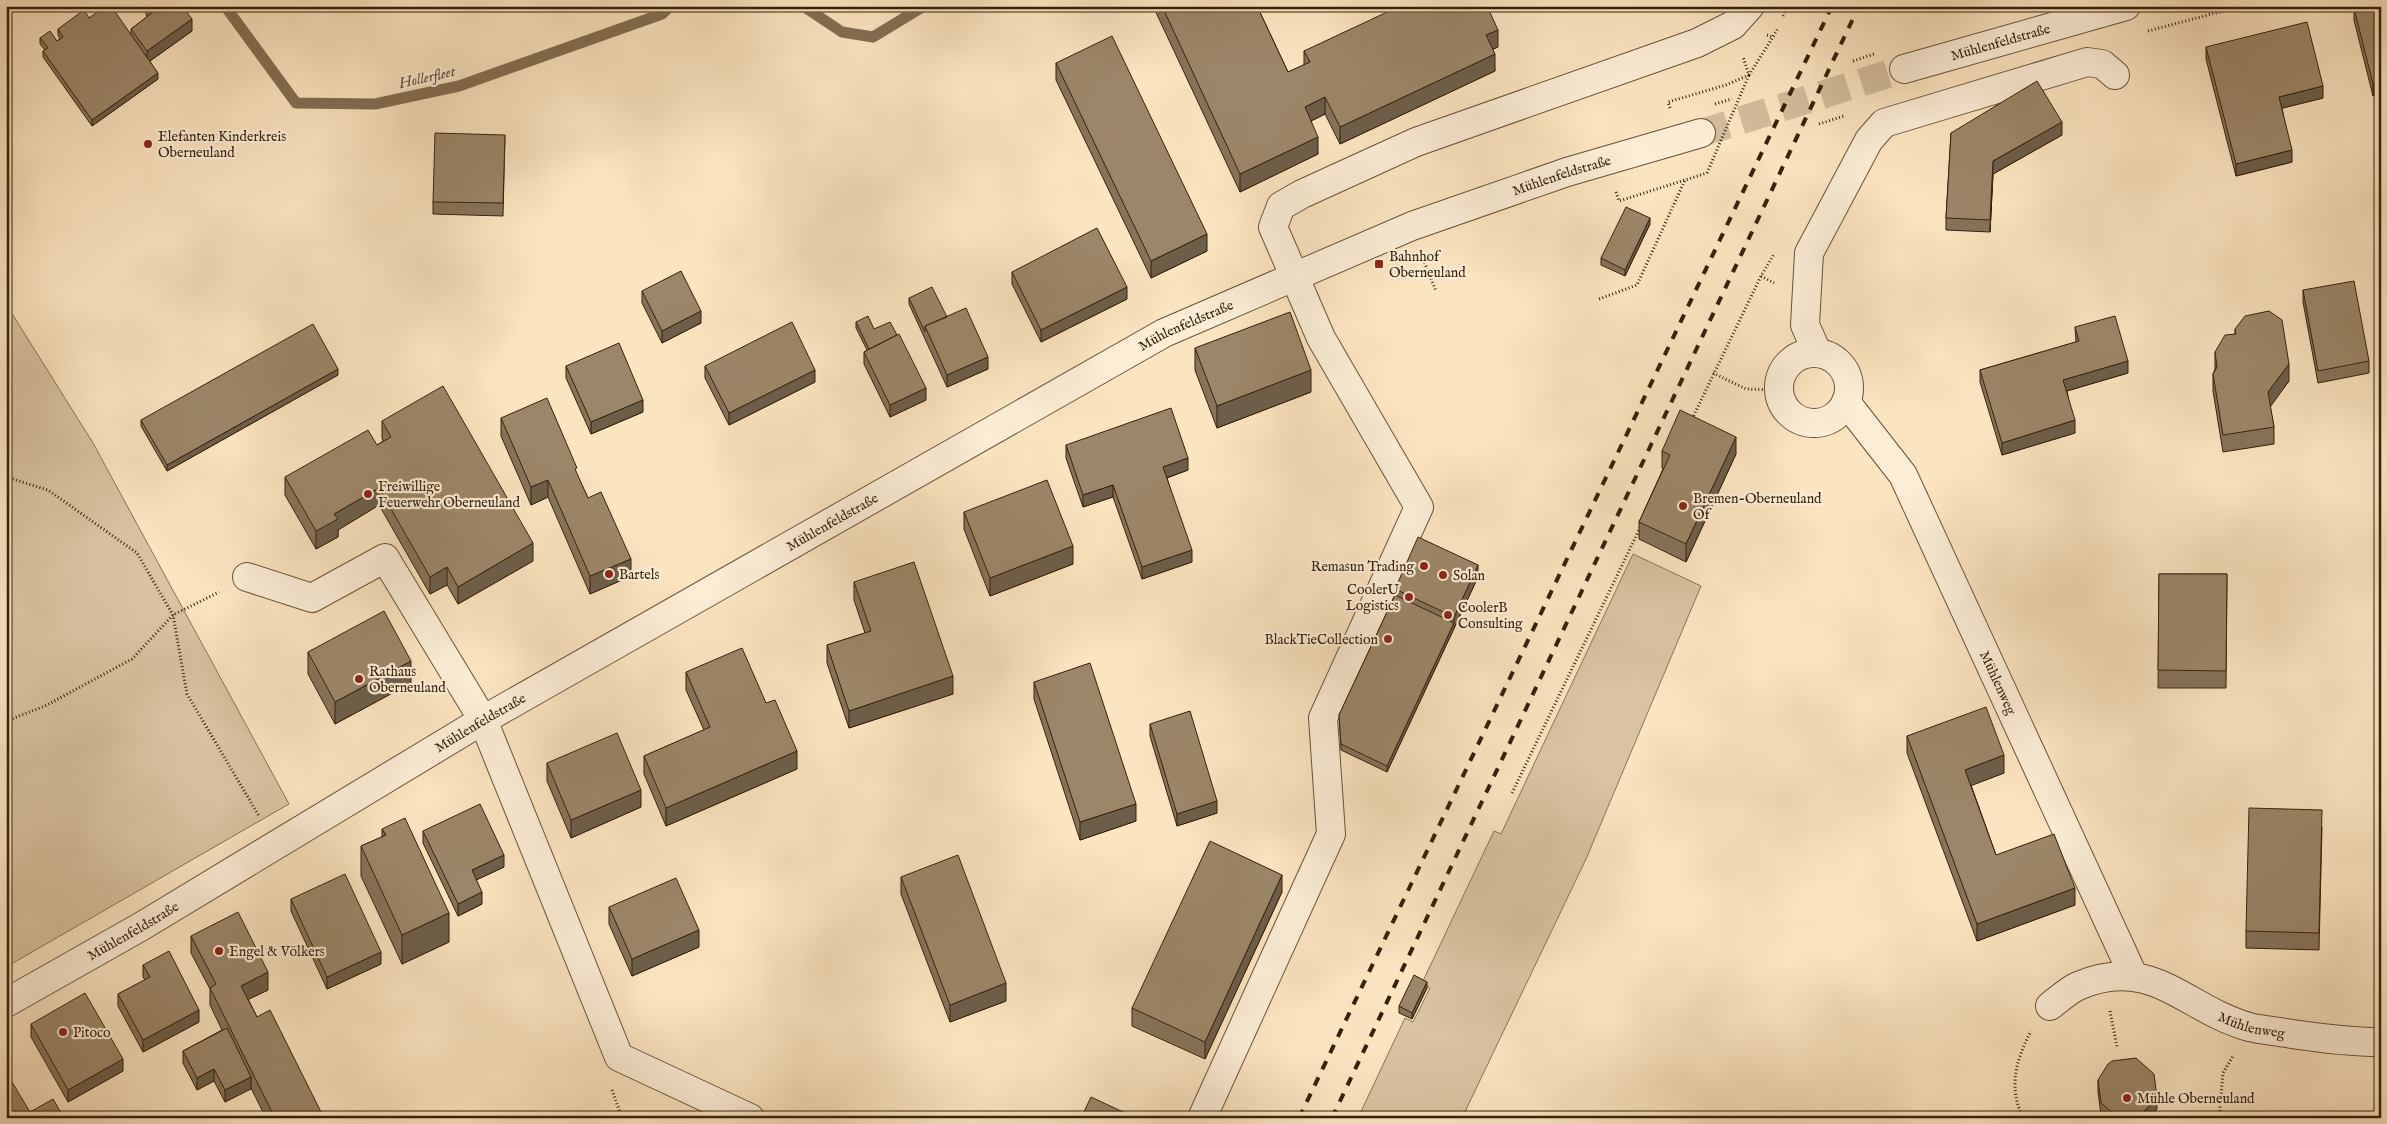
<svg xmlns="http://www.w3.org/2000/svg" width="2387" height="1124" viewBox="0 0 2387 1124" font-family="'IM FELL English',serif">
<style>
.green{fill:#d9c3a1;stroke:#877256}
.lines{fill:none;stroke-linecap:round;stroke-linejoin:round}
.stream{stroke:#846e52;stroke-width:11}
.minor-tunnel{stroke:#d3bd9c;stroke-width:28;stroke-dasharray:28 14;stroke-linecap:butt}
.minor-casing{stroke:#665238;stroke-width:30}
.path{stroke:#35210a;stroke-width:3;stroke-dasharray:1 2.5;stroke-linecap:butt}
.minor{stroke:#fcedd6;stroke-width:28}
.rail{stroke:#35210a;stroke-width:4;stroke-dasharray:9 9;stroke-linecap:butt}
.path-bridge{stroke:#35210a;stroke-width:3;stroke-dasharray:1 2.5;stroke-linecap:butt}
.wall{fill:#86735a;stroke:#35210a}
.shaded-wall{fill:#6d5e4a;stroke:#35210a}
.building{fill:#9c8669;stroke:#35210a}
.poi-dot{fill:#8f2418;stroke:#fcedd6;stroke-width:2}
.labels{text-anchor:middle;stroke-width:4.5;stroke-linejoin:round;paint-order:stroke}
.street-label{font-size:14px;fill:#35210a;stroke:#fcedd6}
.poi-label{font-size:14px;fill:#35210a;stroke:#fcedd6;text-anchor:start}
.water-label{font-size:15px;font-style:italic;fill:#634e34;stroke:#fcedd6}
</style>
<rect width="100%" height="100%" fill="#fbe4c0"/>
<filter id="stains"><feTurbulence type="fractalNoise" baseFrequency=".004" numOctaves="4"/><feColorMatrix values="0 0 0 0 .2 0 0 0 0 .09 0 0 0 0 .02 0 0 0 .5 -.17"/></filter>
<radialGradient id="worn" r=".72"><stop offset=".6" stop-color="#630" stop-opacity="0"/><stop offset="1" stop-color="#630" stop-opacity=".3"/></radialGradient>
<path class="green" d="M6,304l87,139 196,361 -283,163z
M1633,554l68,32 -115,273 -124,259h-104l47,-100 8,4 17,-34 -8,-5 72,-152 7,3z"/>
<g class="lines">
<path class="stream" d="M225,6l71,97 79,1 84,-18 203,-72 9,-8
M803,6l39,26 31,5 51,-31"/>
<path class="minor-tunnel" d="M1701,133l203,-64"/>
<defs>
<g id="minor">
<path id="s1" d="M1904,69l222,-63"/>
<path d="M1817,352l-12,-27 4,-72 60,-113 15,-17 203,-61 15,2 13,11"/>
<circle cx="1814" cy="388" r="35"/>
<path id="s2" d="M1846,402l57,73 230,500"/>
<path d="M247,577l65,21 73,-40 98,162 136,337 131,61"/>
<path id="s3" d="M6,1003l136,-77 341,-206 681,-387 248,-107 155,-54 134,-39"/>
<path id="s4" d="M2050,1006c9,-7 19,-16 28,-20 74,-32 107,23 171,41 12,3 25,4 37,6 32,5 62,9 95,9"/>
<path d="M1202,1118l129,-284 -8,-116 96,-211 -98,-169 -48,-111 8,-21 21,-12 114,-52 281,-99 36,-18 17,-19"/>
</g>
</defs>
<use href="#minor" class="minor-casing"/>
<path class="path" d="M1783,16l5,-10
M2148,31l94,-25
M1767,35l6,2 5,-9
M1853,61l21,-7
M1749,75l24,-38
M1715,104l17,-5
M1670,108l-2,-6 58,-17 23,-10 -6,-18
M1819,124l25,-8
M1616,192l3,9 88,-28
M1422,256l14,35
M1761,276l13,7
M1599,299l38,-14 48,-105
M1713,373l33,16 33,1
M1692,419l69,-143 13,-22
M6,477l42,13 89,63 36,62 14,79 72,122
M6,721l39,-15 87,-47 41,-44 46,-23
M1512,793l128,-265
M2110,1011l7,36
M612,1090l10,28
M2023,1118c-15,-31 -7,-58 8,-87
M2219,1118l4,-45 10,-17"/>
<use href="#minor" class="minor"/>
<path class="rail" d="M1299,1118l533,-1112
M1332,1118l527,-1112"/>
<path class="path-bridge" d="M1707,173l42,-98"/>
</g>
<path class="wall" d="M146,6h36l10,25 -42,30 8,18 -66,47 -49,-69v-6l2,-1 -5,-6v-6l17,3 3,-2 -2,-4v-6l31,-11 42,17v-6l16,-12 -1,-3z
M1153,6h104l31,66 16,-7v-14l194,-4 -5,2 2,22 -155,73 -15,-30 -14,7 7,33 -78,38z
M2381,6l-8,90 -19,-76v-12z
M2206,47l117,51 -41,10 10,54 -56,14 -30,-117z
M1056,63l151,188 -56,27 -95,-198z
M1951,133l111,2 -69,39 -3,58 -44,-2v-12z
M505,135l-2,81 -70,-2v-12z
M1650,224l-25,52 -24,-11v-7z
M1012,272l115,27 -86,43 -29,-58z
M2303,290l66,71v12l-51,10 -15,-81z
M642,291l59,32 -39,20 -20,-40z
M909,298l38,19 41,52 -41,18 -38,-83z
M856,322l18,7 52,71 -36,17 -26,-53v-12l3,-2 -11,-22z
M2075,327l53,46 -61,18 8,42 -73,22 -22,-73v-12l96,-28z
M2235,329l54,52 -19,25 4,21v17l-51,8 -10,-61v-17l2,-5v-17l20,-18z
M1195,348l116,44 -94,36 -22,-58z
M566,366l77,46 -52,22 -25,-56z
M705,366l110,16 -86,43 -24,-47z
M338,375l-171,96 -26,-45v-6z
M501,418l76,57 11,23 43,78 -41,18 -42,-97 -17,8 -30,-69z
M382,421l151,140 -75,43 -11,-19 -17,9 -51,-89 -41,25v7l-22,12 -31,-54v-18l92,-32 6,-4 -1,-3z
M1066,445l122,25 -21,8 25,84 -50,17 -29,-82 -30,10 -17,-49z
M1662,451l74,3 -50,108 -47,-23v-17l24,-53 -1,-1z
M964,512l109,52 -83,32 -26,-67z
M2159,574h68l-1,114h-68z
M1478,577l-91,195 -46,-22 -2,-35 56,-120v-6z
M854,582l99,112 -104,34 -22,-65v-18l38,-12 -11,-33z
M308,652l103,31 -76,41 -27,-50z
M686,672l80,31 31,66 -131,57 -22,-52v-18l60,-26 -18,-40z
M1034,682l102,139 -56,19 -46,-141z
M1150,724l67,89 -40,13 -27,-90z
M1907,736l97,37 -33,12 25,70 79,50 -98,36 -70,-188z
M547,763l94,44 -70,31 -24,-57z
M2322,827l-3,123 -73,-2v-17z
M382,829l67,113 -47,22 -41,-88v-30l21,-9z
M423,831l81,36 -28,13 6,24 -24,12 -35,-73z
M901,877l105,124 -56,21 -49,-128z
M1282,892l-77,167 -73,-33v-18z
M291,899l90,65 -54,25 -36,-78z
M609,907l90,40 -67,29 -23,-52z
M191,936l77,54 -20,9 9,18 67,101h-58l-15,-30 -26,14 -11,-21 -17,9 -14,-27v-12l39,-21 -12,-25v-16l-19,-36z
M143,965l56,57 -56,30 -25,-46v-12l27,-14 -2,-3z
M1427,988l-15,31 -13,-6v-7z
M31,1024l92,47 -55,31 -37,-65z
M2098,1080l59,29 -8,9h-44l-4,-3 -3,-23z"/>
<path class="shaded-wall" d="M192,19v12l-45,32v-12z
M1498,30v17l-12,5v-17z
M1495,54v17l-155,73v-17z
M158,73v6l-66,47v-6z
M2381,82v12l-8,2v-12z
M2323,86v12l-44,11v-12z
M1325,97v17l-20,10v-17z
M2062,122v13l-69,39 -3,58 3,-71z
M1318,137v17l-78,38v-18z
M2292,150v12l-56,14v-12z
M1650,218v6l-25,52v-6z
M1207,234v17l-56,27v-17z
M1127,287v12l-86,43v-12z
M701,311v12l-39,20v-12z
M988,357v12l-41,18v-12z
M2128,361v12l-65,19v-12z
M2289,364v17l-21,29v-18z
M338,369v6l-171,96v-6z
M815,370v12l-86,43v-12z
M1311,370v22l-94,36v-22z
M926,388v12l-36,17v-12z
M643,400v12l-52,22v-12z
M2075,420v13l-73,22v-12z
M1736,437v17l-50,108v-18z
M1188,458v12l-25,9v-12z
M548,480v17l-17,8v-18z
M1113,485v12l-30,10v-12z
M379,488v17l-41,25v7l-22,12v-18l18,-17z
M533,543v18l-75,43v-17z
M1073,546v18l-83,32v-18z
M1192,550v12l-50,17v-12z
M631,559v17l-41,18v-18z
M1478,565v12l-91,195v-6l67,-143v-6z
M447,567v18l-17,9v-17z
M411,661v22l-76,41v-22z
M953,676v18l-104,34v-17z
M797,751v18l-131,57v-18z
M2004,755v18l-39,15v-18z
M641,790v17l-70,31v-18z
M1217,801v12l-40,13v-12z
M1136,804v17l-56,19v-18z
M504,855v12l-32,15v-12z
M1282,875v17l-77,167v-17z
M2075,888v17l-98,36v-17z
M482,892v12l-24,12v-12z
M449,913v29l-47,22v-29z
M699,930v17l-67,29v-17z
M381,952v12l-54,25v-12z
M268,972v18l-27,13v-17z
M1427,982v6l-15,31v-6z
M1006,983v18l-56,21v-17z
M199,1010v12l-56,30v-12z
M123,1059v12l-55,31v-12z
M214,1069v12l-17,9v-12z
M251,1077v12l-26,13v-12z
M2157,1097v12l-8,9h-8v-3z"/>
<path class="building" d="M106,6h5l47,67 -66,47 -49,-69 5,-3 -8,-10 10,-7 7,10 6,-4 -5,-8 26,-19 5,8z
M149,6h33l10,13 -45,32 -16,-22 22,-17z
M1162,6h95l31,66 22,-10 -6,-11 96,-45h87l11,24 -12,5 9,19 -155,73 -15,-30 -20,10 13,30 -78,37z
M2359,6h22v76l-8,2 -19,-76z
M2307,22l16,64 -44,11 13,53 -56,14 -30,-117z
M1112,36l95,198 -56,27 -95,-198z
M2037,81l25,41 -69,39 -3,59 -44,-2 5,-85z
M435,133l70,2 -2,68 -70,-1z
M1626,207l24,11 -25,52 -24,-12z
M1097,228l30,59 -86,43 -29,-58z
M681,271l20,40 -39,20 -20,-40z
M2354,281l15,80 -51,10 -15,-81z
M932,287l15,30 -22,9v6l-16,-34z
M966,308l22,49 -41,18 -22,-49z
M2269,311l13,9 7,44 -21,28 6,35 -51,8 -10,-61 4,-7 -2,-15 10,-17 11,-1 -1,-5 10,-13z
M1290,312l21,58 -94,36 -22,-58z
M868,316l6,13 16,-7 7,13 -28,14 -13,-27z
M2115,316l13,45 -65,19 12,40 -73,23 -22,-73 99,-29 -4,-14z
M792,322l23,48 -86,43 -24,-47z
M313,324l25,45 -171,96 -26,-45z
M899,334l27,54 -36,17 -26,-53z
M619,343l24,57 -52,22 -25,-56z
M443,386l90,157 -75,44 -11,-20 -17,10 -51,-89 -45,26 4,5 -22,12 -31,-54 83,-47 9,15 14,-8 -9,-16z
M547,398l30,70 -2,1 13,29 13,-6 30,67 -41,17 -42,-96 -17,7 -30,-69z
M1171,408l17,50 -25,9 29,83 -50,17 -29,-82 -30,10 -17,-50z
M1680,410l56,27 -50,107 -47,-22 31,-67 -8,-4z
M1047,480l26,66 -83,32 -26,-66z
M1418,537l60,28 -24,52 -59,-28z
M914,562l39,114 -104,35 -22,-66 44,-14 -17,-49z
M2159,574h68l-1,97 -68,-1z
M1395,595l59,28 -67,143 -46,-22 -2,-29z
M384,611l27,50 -76,41 -27,-50z
M742,648l24,55 9,-3 22,51 -131,57 -22,-52 66,-29 -24,-55z
M1090,663l46,141 -56,18 -46,-140z
M1986,707l18,48 -39,15 31,85 58,-21 21,54 -98,36 -70,-188z
M1190,711l27,90 -40,13 -27,-90z
M617,733l24,57 -70,30 -24,-57z
M480,804l24,51 -32,15 10,22 -24,12 -35,-73z
M2249,808l73,2 -3,123 -73,-2z
M405,818l44,95 -47,22 -41,-89 25,-11 -4,-6z
M1210,841l72,34 -77,167 -73,-34z
M958,855l48,128 -56,22 -49,-128z
M345,874l36,78 -54,25 -36,-78z
M676,878l23,52 -67,29 -23,-52z
M238,912l30,60 -27,14 16,31 13,-7 54,108h-49l-65,-130 6,-4 -25,-48z
M169,951l30,59 -56,30 -25,-46 32,-17 -7,-12z
M1414,975l13,7 -15,31 -13,-7z
M85,993l38,66 -55,31 -37,-66z
M227,1028l24,49 -26,13 -11,-21 -17,9 -14,-27z
M2136,1058l18,16 3,23 -16,18 -23,2 -17,-14 -3,-23 10,-16 4,-3z
M6,1072l24,40 23,-13 11,19h-58z
M1091,1097l45,21h-55z"/>
<g class="poi-dot">
<circle cx="148" cy="144" r="5"/>
<rect x="1374" y="259" width="10" height="10" rx="2.5"/>
<circle cx="368" cy="494" r="5"/>
<circle cx="1683" cy="506" r="5"/>
<circle cx="1424" cy="566" r="5"/>
<circle cx="609" cy="574" r="5"/>
<circle cx="1443" cy="575" r="5"/>
<circle cx="1409" cy="597" r="5"/>
<circle cx="1448" cy="615" r="5"/>
<circle cx="1388" cy="639" r="5"/>
<circle cx="359" cy="679" r="5"/>
<circle cx="219" cy="951" r="5"/>
<circle cx="63" cy="1032" r="5"/>
<circle cx="2127" cy="1098" r="5"/>
</g>
<g class="labels">
<g class="street-label">
<text dy="5" stroke="none"><textPath href="#s1" startOffset="100">Mühlenfeldstraße</textPath></text>
<text dy="5" stroke="none"><textPath href="#s3" startOffset="1766">Mühlenfeldstraße</textPath></text>
<text dy="5" stroke="none"><textPath href="#s3" startOffset="1361">Mühlenfeldstraße</textPath></text>
<text dy="5" stroke="none"><textPath href="#s3" startOffset="956">Mühlenfeldstraße</textPath></text>
<text dy="5" stroke="none"><textPath href="#s2" startOffset="321">Mühlenweg</textPath></text>
<text dy="5" stroke="none"><textPath href="#s3" startOffset="551">Mühlenfeldstraße</textPath></text>
<text dy="5" stroke="none"><textPath href="#s3" startOffset="146">Mühlenfeldstraße</textPath></text>
<text dy="5" stroke="none"><textPath href="#s4" startOffset="220">Mühlenweg</textPath></text>
</g>
<g class="poi-label">
<text x="158" y="141">Elefanten Kinderkreis<tspan x="158" dy="16">Oberneuland</tspan></text>
<text x="1389" y="261">Bahnhof<tspan x="1389" dy="16">Oberneuland</tspan></text>
<text x="378" y="491">Freiwillige<tspan x="378" dy="16">Feuerwehr Oberneuland</tspan></text>
<text x="1693" y="503">Bremen-Oberneuland<tspan x="1693" dy="16">Of</tspan></text>
<text x="1414" y="571" text-anchor="end">Remasun Trading</text>
<text x="619" y="579">Bartels</text>
<text x="1453" y="580">Solan</text>
<text x="1399" y="594" text-anchor="end">CoolerU<tspan x="1399" dy="16">Logistics</tspan></text>
<text x="1458" y="612">CoolerB<tspan x="1458" dy="16">Consulting</tspan></text>
<text x="1378" y="644" text-anchor="end">BlackTieCollection</text>
<text x="369" y="676">Rathaus<tspan x="369" dy="16">Oberneuland</tspan></text>
<text x="229" y="956">Engel &amp; Völkers</text>
<text x="73" y="1037">Pitoco</text>
<text x="2137" y="1103">Mühle Oberneuland</text>
</g>
<g class="water-label">
<text transform="translate(427 77) rotate(-13)" y="5">Hollerfleet</text>
</g>
</g>
<rect width="2387" height="1124" fill="none" stroke="#fbe4c0" stroke-width="25"/>
<rect x="8" y="8" width="2372" height="1109" fill="none" stroke="#35210a" stroke-width="2.5"/>
<rect x="12" y="12" width="2362" height="1099" fill="none" stroke="#35210a"/>
<rect width="100%" height="100%" filter="url(#stains)"/>
<rect width="100%" height="100%" fill="url(#worn)"/>
</svg>
